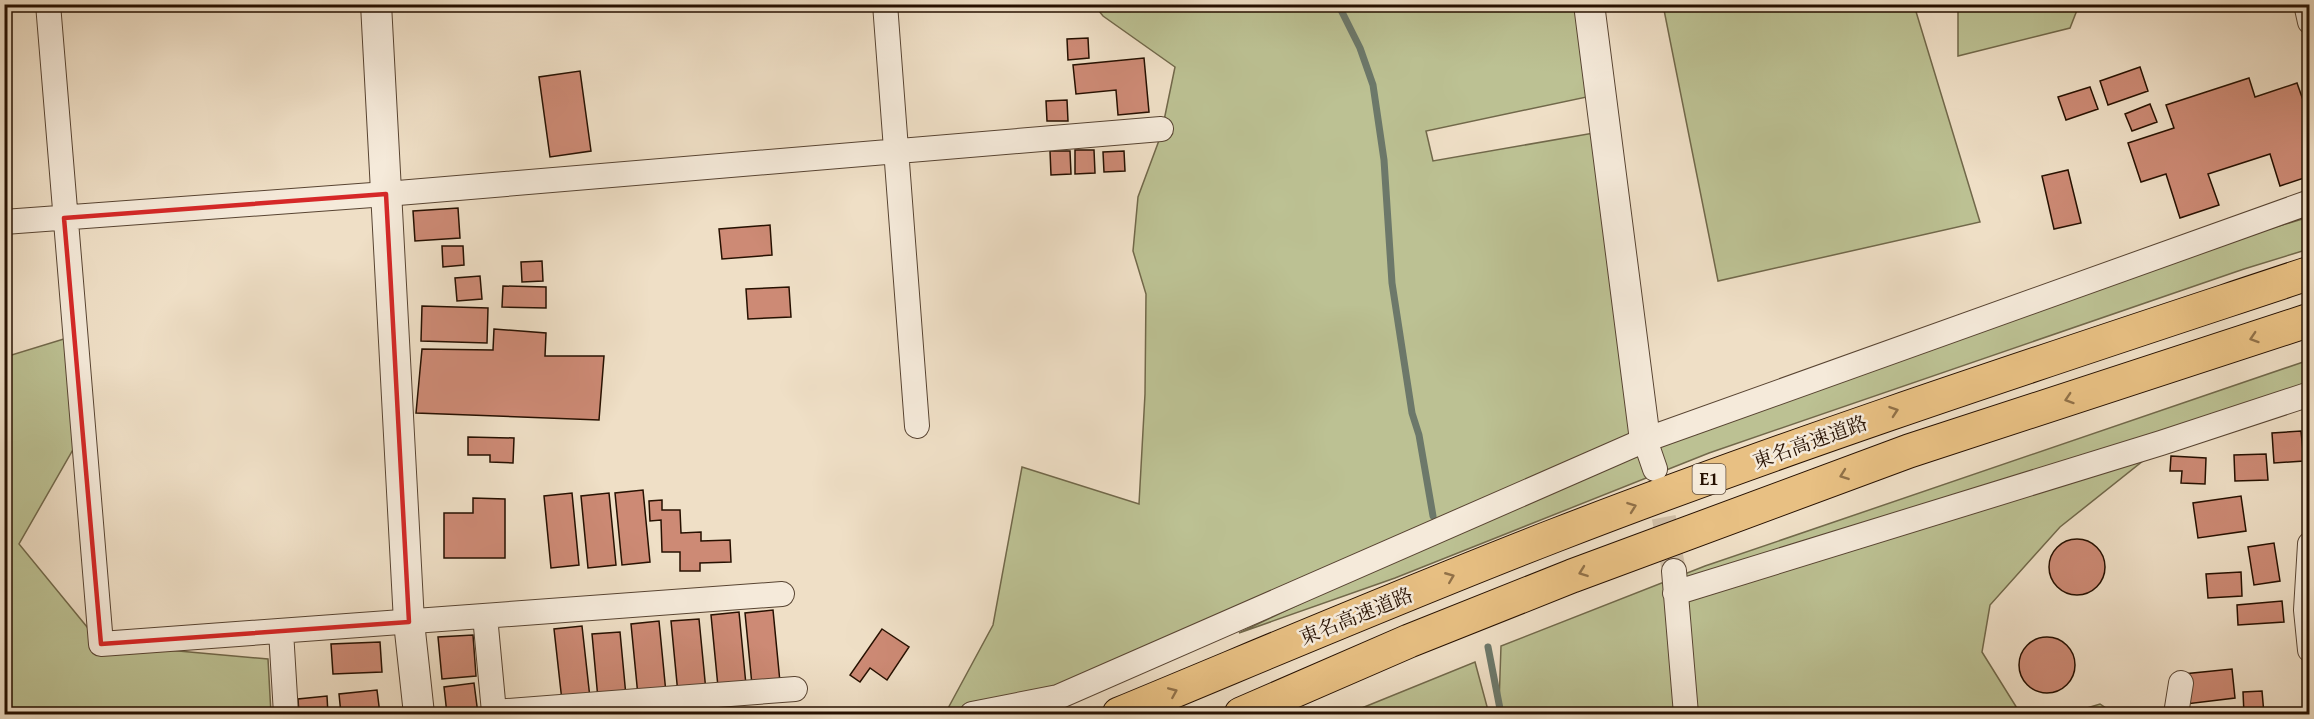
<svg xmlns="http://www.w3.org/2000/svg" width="2314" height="719" viewBox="0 0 2314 719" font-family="'Gentium Book Plus','Noto Serif JP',serif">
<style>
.green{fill:#bcc193;stroke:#71684a;stroke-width:1.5}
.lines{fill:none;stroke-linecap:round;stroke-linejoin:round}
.stream{stroke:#6c786a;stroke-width:7}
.building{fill:#cd8a75;stroke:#261000;stroke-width:1.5}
.minor-tunnel{stroke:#d1c0a8;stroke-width:24;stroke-dasharray:24 12;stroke-linecap:butt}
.minor-casing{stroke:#584432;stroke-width:26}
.tertiary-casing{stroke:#584432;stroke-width:32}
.motorway-casing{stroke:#261000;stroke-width:35}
.minor{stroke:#f5eada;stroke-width:24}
.tertiary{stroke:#f5eada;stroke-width:30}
.motorway{stroke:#e8c083;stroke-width:33}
.oneway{stroke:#917148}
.marked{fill:none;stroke:#d62828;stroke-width:4.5;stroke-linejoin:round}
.labels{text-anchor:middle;stroke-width:5;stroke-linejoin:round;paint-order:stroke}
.shield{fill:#f5eada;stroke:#645141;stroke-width:1.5}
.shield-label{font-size:18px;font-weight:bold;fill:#261000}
.street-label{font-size:20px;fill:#261000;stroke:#f5eada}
</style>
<rect width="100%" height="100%" fill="#efdfc6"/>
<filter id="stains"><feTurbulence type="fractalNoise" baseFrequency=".00333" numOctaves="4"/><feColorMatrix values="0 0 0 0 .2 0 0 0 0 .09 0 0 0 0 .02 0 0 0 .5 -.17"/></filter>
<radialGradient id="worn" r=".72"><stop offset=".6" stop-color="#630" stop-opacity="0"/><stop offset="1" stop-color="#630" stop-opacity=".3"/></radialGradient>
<path class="green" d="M1094,5h495l12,89 -175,37 7,30 172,-30 40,309 418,-149 246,-74v32l-65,20 -535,184 -314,125 -156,55 359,-171 -547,236 -105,14 47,-87 29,-158 117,37 6,-110 1,-100 -13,-43 5,-54 23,-62 14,-68 -72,-51z
M1663,5h251l66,217 -262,59z
M1958,5v-1l121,1 -9,23 -112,28z
M67,338l8,108 -56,98 82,100 167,15 3,55h-266v-357z
M2309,360v34l-161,63 -88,70 -70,78 -8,47 38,61h50l30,-9 15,10h-614l-2,-10 2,-58 204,-80z
M1475,662l14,52h-142z"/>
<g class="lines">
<path class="stream" d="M1338,4l22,44 13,37 11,75 8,123 20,130 7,22 14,81
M1488,647l13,67"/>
</g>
<path class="building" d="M1088,38l1,20 -21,2 -1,-21z
M1144,58l5,54 -31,3 -2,-25 -40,4 -3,-29z
M2140,67l8,24 -40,14 -8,-24z
M580,71l11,80 -41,6 -11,-80z
M2249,78l6,19 42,-14 13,37v56l-30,10 -10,-32 -62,20 11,31 -39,13 -14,-44 -25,8 -13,-39 46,-15 -8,-23z
M2090,87l8,22 -32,11 -8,-23z
M1067,100l1,21h-21l-1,-20z
M2150,104l7,18 -25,9 -7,-17z
M1075,150h19l1,23 -20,1z
M1050,151h20l1,23 -20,1z
M1124,151l1,20 -21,1 -1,-20z
M2068,170l13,53 -27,6 -12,-53z
M458,208l2,30 -45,3 -2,-30z
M770,225l2,30 -50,4 -3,-30z
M442,246h21l1,19 -21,2z
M542,261l1,20 -21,1 -1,-20z
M480,276l2,23 -25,2 -2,-23z
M503,286l43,1v21l-44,-1z
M789,287l2,30 -43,2 -2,-30z
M422,306l66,2 -1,35 -66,-2z
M494,329l52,4 -1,23h59l-5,64 -183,-7 6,-64 71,1z
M2301,431l3,30 -30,2 -2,-30z
M468,437l46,1 -1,25 -23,-1v-7h-22z
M2266,454l2,26 -33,1 -1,-26z
M2171,456l35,2 -1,26 -24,-1 1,-12h-12z
M643,490l7,72 -28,3 -7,-72z
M572,493l7,72 -28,3 -7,-72z
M609,493l7,72 -28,3 -7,-72z
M2241,496l5,35 -48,7 -5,-35z
M473,498l32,1v59h-61v-45h29z
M662,500v10h18l1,23 20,-1v9l29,-1 1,22 -31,1v8h-20v-19h-18l-1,-32 -11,1 -1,-20z
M2049 567a28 28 0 1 1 56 0a28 28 0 1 1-56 0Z
M2274,543l6,38 -26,4 -6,-38z
M2241,572l1,24 -34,2 -2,-24z
M2282,601l2,21 -46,3 -1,-20z
M773,610l7,72 -28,3 -7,-72z
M739,612l7,73 -28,2 -7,-72z
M699,619l7,72 -28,3 -7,-73z
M659,621l7,72 -28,3 -7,-72z
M582,626l8,72 -28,3 -8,-72z
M882,629l27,18 -22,33 -17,-12 -10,14 -10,-7z
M620,632l6,64 -28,3 -6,-65z
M473,635l3,41 -34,3 -4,-42z
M2019 665a28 28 0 1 1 56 0a28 28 0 1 1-56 0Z
M380,642l2,30 -49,2 -2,-30z
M2232,669l3,29 -49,6 -3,-30z
M474,683l4,31h-31l-3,-27z
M377,690l3,24h-39l-2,-20z
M2262,691l2,23h-20l-1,-22z
M327,696l1,18h-29l-1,-15z"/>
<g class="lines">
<path class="minor-tunnel" d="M1657,482l17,89"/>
<defs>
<path id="minor" d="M48,4l53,640 681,-50
M885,4l32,422
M2306,4l4,18
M4,222l382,-28 775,-65
M1645,440l10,29
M2310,544l-4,66 4,40
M1674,571l12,143
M1675,593l486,-150 149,-49
M485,616l9,96 301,-23
M281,631l5,83
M972,714l86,-17 587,-257 665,-238
M2176,714l5,-31"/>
<path id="tertiary" d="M376,4l33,618 10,92
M1589,4l56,436"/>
<path id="motorway" d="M1119,714c145,-60 290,-122 437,-179 248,-96 501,-178 754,-262
M1241,714l168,-73 163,-65 337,-125 401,-131"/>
</defs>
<use href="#minor" class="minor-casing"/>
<use href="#tertiary" class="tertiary-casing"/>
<use href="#motorway" class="motorway-casing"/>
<use href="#minor" class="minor"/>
<use href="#tertiary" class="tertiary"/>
<use href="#motorway" class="motorway"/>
</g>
<defs><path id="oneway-chevron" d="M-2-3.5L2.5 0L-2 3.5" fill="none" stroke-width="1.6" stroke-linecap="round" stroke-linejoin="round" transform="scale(1.5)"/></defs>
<g class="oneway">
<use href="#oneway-chevron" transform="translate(2254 338) rotate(162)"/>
<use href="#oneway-chevron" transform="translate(2069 399) rotate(162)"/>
<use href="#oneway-chevron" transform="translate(1894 411) rotate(-19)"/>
<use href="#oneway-chevron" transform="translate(1844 475) rotate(160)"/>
<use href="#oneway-chevron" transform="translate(1632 507) rotate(-20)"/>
<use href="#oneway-chevron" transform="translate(1583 572) rotate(160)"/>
<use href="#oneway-chevron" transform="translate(1450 577) rotate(-22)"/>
<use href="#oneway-chevron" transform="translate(1173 692) rotate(-23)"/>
</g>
<path class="marked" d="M386,194l23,428 -308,22 -37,-426z"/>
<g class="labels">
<rect class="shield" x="1692.5" y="464" width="33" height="30" rx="4.5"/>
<g class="shield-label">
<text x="1709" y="485">E1</text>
</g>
<g class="street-label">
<text transform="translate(1810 442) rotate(-20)" y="7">東名高速道路</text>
<text transform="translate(1356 616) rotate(-22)" y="7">東名高速道路</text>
</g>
</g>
<rect width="2314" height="719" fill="none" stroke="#efdfc6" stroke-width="24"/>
<rect x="6" y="6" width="2302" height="707" fill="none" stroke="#261000" stroke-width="3"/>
<rect x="12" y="12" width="2290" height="695" fill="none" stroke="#261000" stroke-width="1.5"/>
<rect width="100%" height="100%" filter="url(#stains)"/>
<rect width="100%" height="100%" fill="url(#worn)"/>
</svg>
